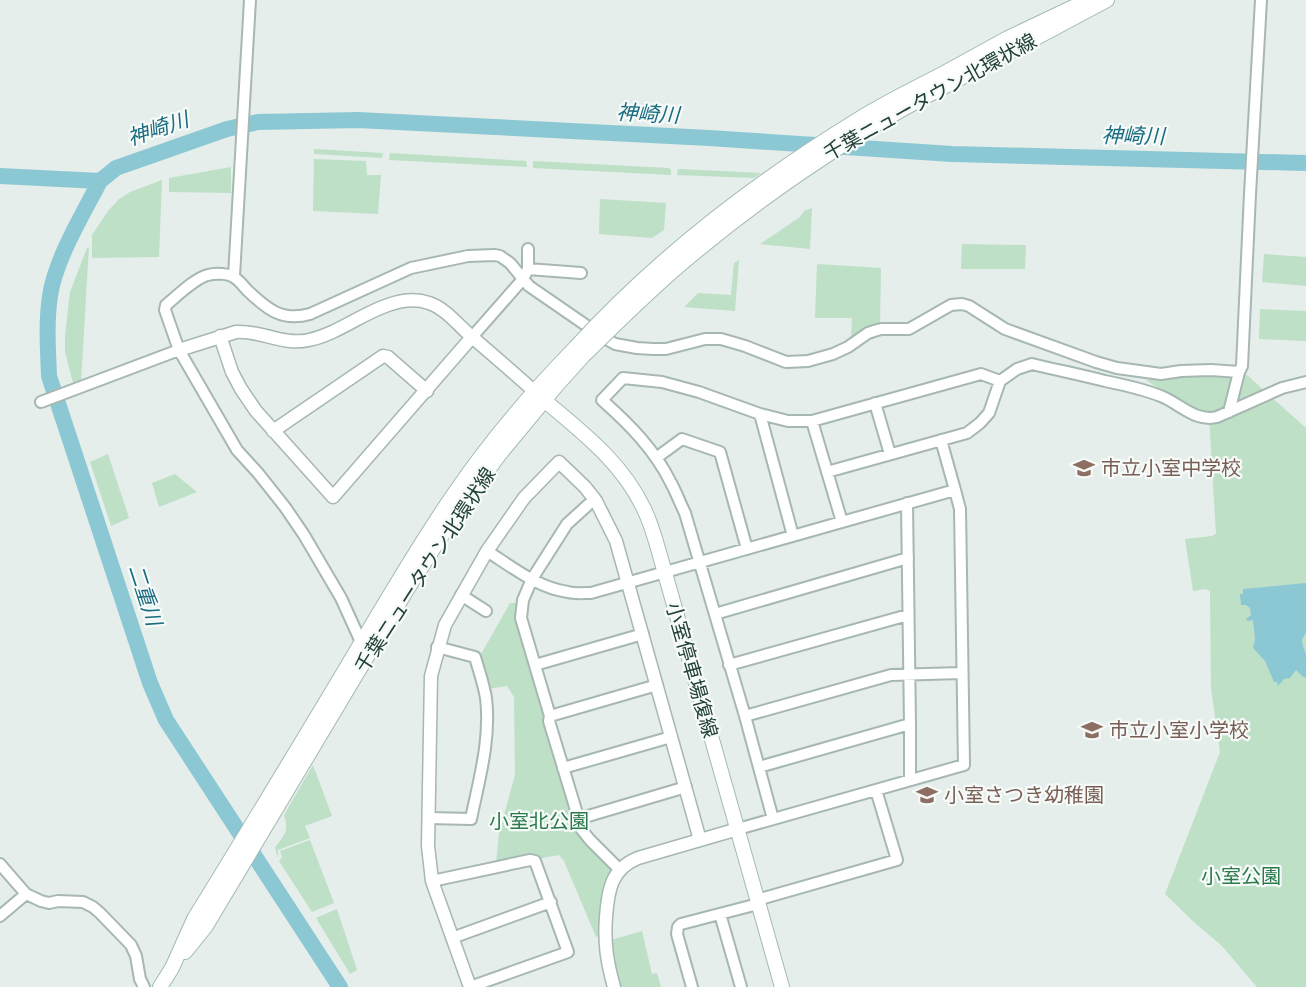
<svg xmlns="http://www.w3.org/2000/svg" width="1306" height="987" viewBox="0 0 1306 987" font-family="'Roboto Condensed','Noto Sans JP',sans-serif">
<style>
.green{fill:#bde0c7}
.water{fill:#8cc8d4}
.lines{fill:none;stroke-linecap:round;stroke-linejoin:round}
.river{stroke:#8cc8d4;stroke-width:16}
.minor-casing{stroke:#a7b7b1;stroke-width:14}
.tertiary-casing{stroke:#a7b7b1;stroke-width:15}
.secondary-casing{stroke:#a2bab2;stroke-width:16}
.minor{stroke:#fff;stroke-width:10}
.tertiary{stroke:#fff;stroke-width:12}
.secondary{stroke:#fff;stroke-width:14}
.secondary-bridge-casing{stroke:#a2bab2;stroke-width:16;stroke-linecap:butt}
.secondary-bridge{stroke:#fff;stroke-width:14}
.labels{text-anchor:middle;stroke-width:4.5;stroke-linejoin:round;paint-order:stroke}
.street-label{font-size:20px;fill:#234139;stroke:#f6faf8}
.education-label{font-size:20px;fill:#785e54;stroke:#f6faf8;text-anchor:start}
.park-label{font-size:20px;fill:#2b7a4b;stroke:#f6faf8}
.water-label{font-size:21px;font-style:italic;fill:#1a6d80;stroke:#f6faf8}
</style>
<rect width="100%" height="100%" fill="#e5eeea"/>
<path class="green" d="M314,149l69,4 -1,5 -68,-4z
M390,153l136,8 1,6 -138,-7z
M314,159l52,2 1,14h14l-3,39 -65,-3z
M533,161l136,7 2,2v5l-138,-7z
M231,167v26l-62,-1v-14z
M678,169h2l81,4 -7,5 -77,-3z
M162,180l-3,77 -67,1v-23l16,-24 11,-12 11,-7z
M600,199l66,4 -2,27 -12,8 -53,-4z
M812,208l-2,41 -50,-5 40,-27 4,-6z
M962,244l64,1 -1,24h-64z
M89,247l-8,134 -8,2 -8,-31v-16l5,-44 17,-44z
M1264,254l42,3v29l-44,-4z
M739,260l-4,51 -51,-4 14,-14 33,2 3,-32z
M817,264l64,4 -1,58 -29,14 1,-22h-37z
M1260,309l46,2v30l-47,-2z
M1210,375h37l59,53v559h-49l-35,-41 -27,-23 -30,-29 55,-142 -9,-64 -1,-97 -4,-2 -13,2 -8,-52 27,-3 4,-2 -7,-119c-21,-5 -45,-23 -63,-35z
M108,454l21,64 -18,8 -21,-64z
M175,474l22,18 -38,15 -7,-24z
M510,603h8l57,218 35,45 2,6 -7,12 -5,52 -4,1 -32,-76 -5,-6 -22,4 -41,5 3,-31 16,-58 -1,-78 -7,-11 -19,3 -8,-33z
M313,765l19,51 -27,10 5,12 -32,12v8l-3,-11c10,-12 14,-16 9,-32z
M310,840l24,63 -22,9 -33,-51 3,-4 -2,-6z
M337,909l20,61 -7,4 -34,-56z
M642,931l10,43 5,-1 4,14h-41l-7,-23 -2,-24z"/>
<path class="water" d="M1306,583v49l-4,8 1,6 3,8v24l-4,-2 -6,-6 -6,8 -6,1 -6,7 -1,-4h-3l-9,-21 -12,-13 2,-9 -2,-19 -6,1 -1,-2 5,-4 -1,-7 -4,-3h-5l-1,-11h3v-5z"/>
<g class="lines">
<path class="river" d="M0,176l100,5 16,-13 111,-39 31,-7 100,-2 351,18 243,16 354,9
M100,181c-17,33 -45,79 -50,115 -4,27 -2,53 -1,80l101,307 16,37 174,267"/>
<defs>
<path id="minor" d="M528,269l53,4
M234,276l16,-276
M472,337l51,-58 5,-10v-20
M41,402l138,-52
M875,403l15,51
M1229,412l10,-40 3,-6 8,-172 11,-194
M760,414l33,122
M812,421l30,101
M656,458l26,-19 38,13 27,97
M827,472l140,-39 13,-10 9,-10 11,-32 17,-12 15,-5c25,6 49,11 73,17 20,4 39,8 58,16 18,8 33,25 54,20l65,-29 24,-6
M596,501l-7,3 -22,20 -35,55 -9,21 -2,18 29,98 -1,5 33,109 8,10 30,30
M487,551c25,16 51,37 81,41 7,2 16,1 23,1l364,-103 -14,-50
M461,595l25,16
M715,614l193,-56
M361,642l-20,-44 -37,-63 -19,-28 -27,-34 -21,-23 -58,-100 -14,-40 1,-5c11,-9 29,-27 42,-30 7,-2 21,-2 27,3 5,3 9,9 13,13 19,18 34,31 62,23l101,-46 57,-12 27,-1 5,1 10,7 19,23 74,51 12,7 22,4 16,1h13l39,-10h16l24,7 41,16 22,-1 25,-7 15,-7 20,-14 6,-2 7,-2h28l42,-24 11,-1 7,2 36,23 91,33 21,6 44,6 20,-3 30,-1 28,2
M535,665l108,-31
M729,665l179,-50
M550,716l107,-31
M745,716l146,-41 71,-2
M910,724v56
M759,767l151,-43 -3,-221
M563,768l108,-31
M428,818l43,1c8,-39 20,-80 15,-121 -2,-13 -7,-27 -11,-41l-38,-10
M578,819l108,-32
M773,819l-28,-103 -60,-203c-5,-10 -9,-21 -14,-30 -16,-33 -42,-59 -69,-83l21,-22 39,4 37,10 61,22 28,7h24l169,-47 19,7
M738,829l226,-64 -4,-256 -5,-19
M0,864l26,30 15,7 8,2 9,-2 25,1 10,5 7,6 31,32 5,11 4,23 4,8
M432,881l98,-21 5,1 33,91 -98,35
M757,900l140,-40 -21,-70
M720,914l21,73
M0,916l26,-22
M452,938l99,-36
M692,987l-15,-53 1,-7 3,-3 77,-20"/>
<path id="tertiary" d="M220,336l12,36 9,17 15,22 77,86 139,-160
M179,350l57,-18c25,-2 47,14 73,8 28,-6 52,-26 79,-35 14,-5 27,-7 41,-2 16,5 30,23 43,34 21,18 42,36 63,55
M273,431l110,-75 5,1 39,34
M470,987l-38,-106 -4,-35 3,-170 14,-51 42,-74 37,-53 35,-36 26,25 11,14 20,40 84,299
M614,987c-7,-25 -10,-44 -8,-70 2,-27 5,-48 32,-59l100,-29"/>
<path id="secondary" d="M948,71l60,-33 80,-38
M953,82l154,-82
M538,395c40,34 83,65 106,114 7,14 11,29 15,43l123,435
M185,952l21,-26 202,-338 47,-73 44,-60 58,-70 27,-30
M160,987l12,-19 22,-49c52,-84 103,-169 154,-254 35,-58 69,-118 108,-174 35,-51 76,-99 119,-143"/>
</defs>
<use href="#minor" class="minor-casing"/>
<use href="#tertiary" class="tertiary-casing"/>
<use href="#secondary" class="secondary-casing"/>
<use href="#minor" class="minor"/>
<use href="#tertiary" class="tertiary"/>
<use href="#secondary" class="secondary"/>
<defs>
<path id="secondary-bridge" d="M575,348c82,-90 181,-166 284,-229 29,-18 59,-32 89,-48
M584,355c32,-31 63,-62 97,-91 84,-71 174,-132 272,-182"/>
</defs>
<use href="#secondary-bridge" class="secondary-bridge-casing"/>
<use href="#secondary-bridge" class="secondary-bridge"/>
</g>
<defs>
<symbol id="school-bare" viewBox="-9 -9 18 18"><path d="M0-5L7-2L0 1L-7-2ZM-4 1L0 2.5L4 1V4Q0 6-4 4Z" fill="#8d6e63" stroke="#f6faf8" stroke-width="2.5" paint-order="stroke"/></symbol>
</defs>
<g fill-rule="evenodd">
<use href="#school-bare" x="1069" y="453" width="30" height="30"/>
<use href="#school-bare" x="1077" y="715" width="30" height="30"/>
<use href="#school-bare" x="912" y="780" width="30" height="30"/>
</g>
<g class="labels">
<g class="street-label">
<text transform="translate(930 97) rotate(-29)" y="7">千葉ニュータウン北環状線</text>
<text transform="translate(425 570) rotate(-57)" y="7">千葉ニュータウン北環状線</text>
<text transform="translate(692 670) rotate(74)" y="7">小室停車場復線</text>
</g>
<g class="education-label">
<text x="1101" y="475">市立小室中学校</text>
<text x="1109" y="737">市立小室小学校</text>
<text x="944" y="802">小室さつき幼稚園</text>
</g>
<g class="park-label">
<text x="539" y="828">小室北公園</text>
<text x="1241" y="883">小室公園</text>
</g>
<g class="water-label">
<text transform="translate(648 114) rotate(3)" y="7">神崎川</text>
<text transform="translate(158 129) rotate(-19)" y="7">神崎川</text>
<text transform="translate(1133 136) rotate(1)" y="7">神崎川</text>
<text transform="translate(145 595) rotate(72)" y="7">二重川</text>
</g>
</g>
</svg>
